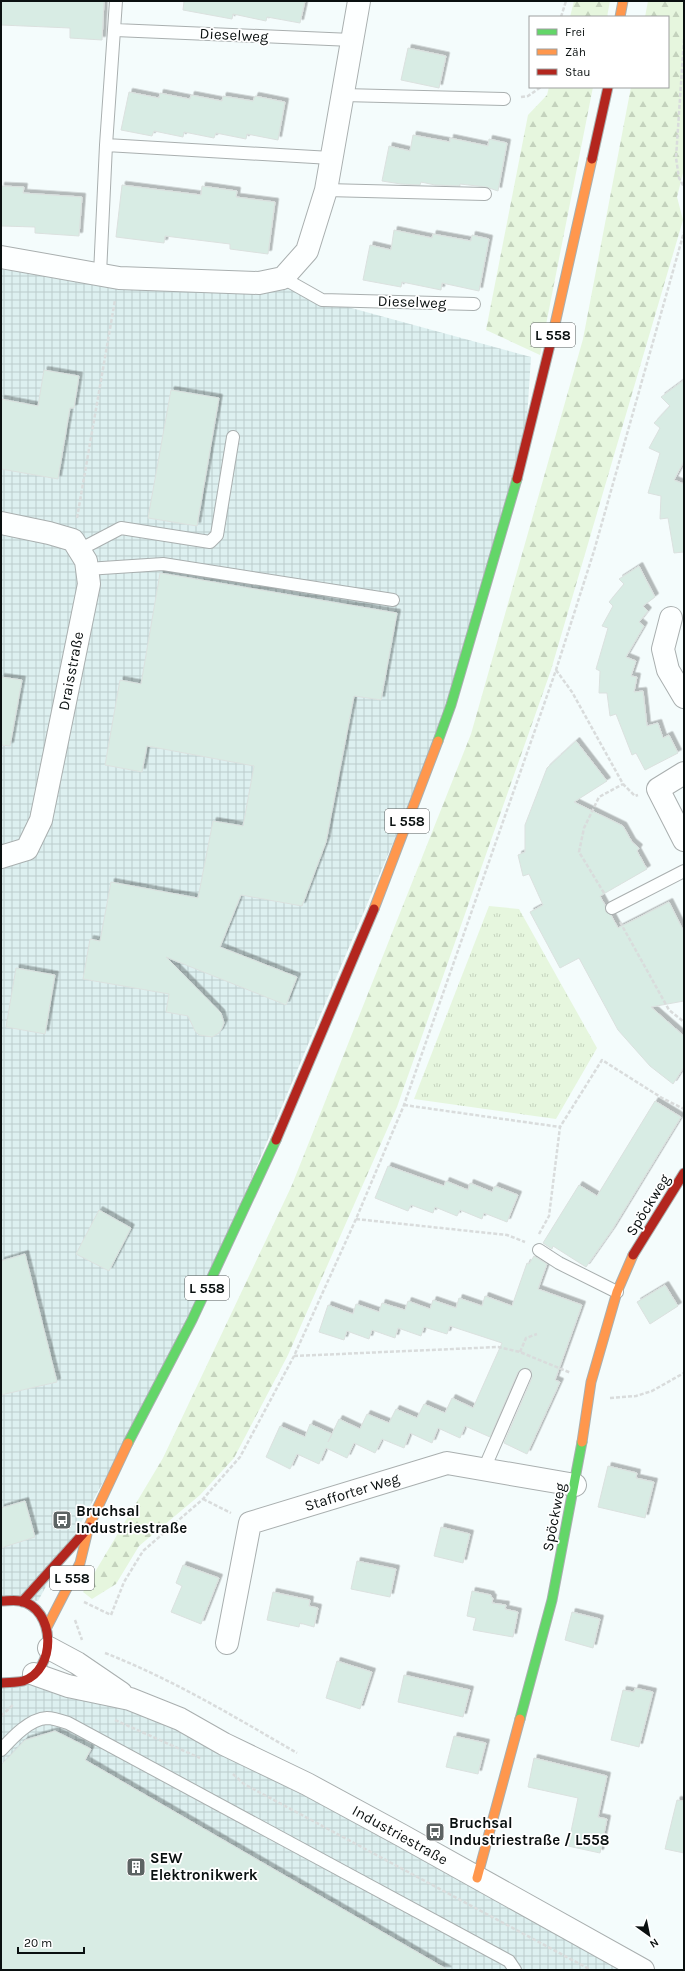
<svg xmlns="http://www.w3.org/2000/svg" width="685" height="1971" viewBox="0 0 685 1971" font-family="Karla,sans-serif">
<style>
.industrial{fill:url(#industrial-grid)}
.grass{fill:url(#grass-tufts)}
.forest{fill:url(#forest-firs)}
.building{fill:#d8ece4;stroke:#dbe1df;filter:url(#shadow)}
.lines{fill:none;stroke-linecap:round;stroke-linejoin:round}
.lane-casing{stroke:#a9afaf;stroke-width:14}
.street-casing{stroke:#a9afaf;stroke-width:24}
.fast-casing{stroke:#a9afaf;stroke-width:11}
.slow-casing{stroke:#a9afaf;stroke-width:11}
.jam-casing{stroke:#a9afaf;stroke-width:11}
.path{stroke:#d9dcdc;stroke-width:2.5;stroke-dasharray:4 2;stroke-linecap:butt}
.lane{stroke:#fdffff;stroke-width:12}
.street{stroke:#fdffff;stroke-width:22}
.fast{stroke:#63d668;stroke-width:9}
.slow{stroke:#ff974d;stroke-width:9}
.jam{stroke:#b3261e;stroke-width:9}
.labels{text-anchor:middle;stroke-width:3.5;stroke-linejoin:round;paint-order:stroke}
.shield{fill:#fff;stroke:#545858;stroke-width:1}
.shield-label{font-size:14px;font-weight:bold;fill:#0a1010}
.street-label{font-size:15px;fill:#0a1010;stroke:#fff}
.poi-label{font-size:15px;font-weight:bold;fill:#0a1010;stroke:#fff;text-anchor:start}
</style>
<defs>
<pattern id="industrial-grid" width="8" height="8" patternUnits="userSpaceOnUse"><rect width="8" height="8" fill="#ddf0f0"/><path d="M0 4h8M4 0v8" fill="none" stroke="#bccdcd"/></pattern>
<pattern id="grass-tufts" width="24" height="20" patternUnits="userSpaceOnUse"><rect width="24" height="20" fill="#e6f6de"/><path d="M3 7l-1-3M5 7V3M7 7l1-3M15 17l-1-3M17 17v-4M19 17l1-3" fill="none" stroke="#c4d2bd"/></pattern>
<pattern id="forest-firs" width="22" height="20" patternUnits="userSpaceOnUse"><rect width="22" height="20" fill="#e6f6de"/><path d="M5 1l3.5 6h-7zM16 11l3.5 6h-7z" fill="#c4d2bd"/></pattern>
<filter id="shadow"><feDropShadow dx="3.5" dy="-3.5" stdDeviation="0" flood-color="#0004"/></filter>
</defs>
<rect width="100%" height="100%" fill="#f4fcfc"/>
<path class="industrial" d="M1,257l99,17 183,4 39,22 209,57 -6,93 -74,255 -259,615 -154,281 -37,-4z
M46,1668l84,31 513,271h-642v-287z"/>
<path class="grass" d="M489,906l30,3 78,139 -41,71 -142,-20z"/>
<path class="forest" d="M574,1h36l-3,16h-37z
M648,1h36v168l-7,28 6,23 -132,450 -154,437 -109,248 -54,103 -34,37 -61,51 -23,38 -24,15 -9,-7 80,-134 129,-273 179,-451 112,-395 48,-252h37v-70h-23z
M549,87h44l-53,268 -54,-25 42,-215 19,-20z"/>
<path class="building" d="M1,1h103l-2,39 -32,-2v-10l-69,-3z
M184,1h121l-5,22 -33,-6 -1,4 -33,-7 -1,5 -49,-9z
M408,48l38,8 -7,32 -38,-8z
M129,92l30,6 1,-5 30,6 1,-4 31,6 1,-5 30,5 2,-5 30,6 -7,38 -31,-6 -1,5 -30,-6 -2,5 -30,-6 -1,5 -29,-6 -2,5 -31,-6z
M413,135l37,7v-4l38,8 1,-7 18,4 -9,48 -12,-4 -26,-3v2l-25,-1 -14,-3 -1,3 -19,-1 -19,-3 7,-35 21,5z
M122,185l79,10 1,-9 35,5 -1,6 39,5 -7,52 -38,-5v-5l-65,-8 -1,7 -48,-6z
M1,186l23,1 -1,6 59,4 -3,39 -44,-3v-6l-34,-1z
M394,230l38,8 1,-4 38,7 1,-6 17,4 -10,52 -37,-8 -1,7 -39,-8 -1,5 -38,-7 7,-35 21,5z
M44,370l35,6 -5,32h-4l-12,71 -57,-10v-70l37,7z
M684,380v81l-10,19 10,4v68l-10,1 -6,-35 -8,1 1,-23 -13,-3 12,-40 -11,-5 11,-20 -6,-5 16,-17 -9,-9z
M171,390l48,8 -22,128 -49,-8z
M639,566l16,31 -12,9 5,5 -9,11 5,4 -18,31 10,4 -5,15 6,1 -3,15 9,-1 4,35 11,-3 5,15 6,-3 9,18 -33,17 -9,-17 -4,2 -16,-41 -6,2 -3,-23h-8l1,-22 -4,-2 12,-41 -6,-2 11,-20 -4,-4 15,-18 -5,-5z
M160,573l237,40 -16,87 -27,-4 -28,146 -24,64 -61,-11 -21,52 77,30 -11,28 -120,-48 55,56 3,10 -2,5 -3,5 -7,4 -13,-2 -4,-4 -7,-15 -22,-4 3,-18 -86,-15 7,-40 10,2 11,-59 87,16 15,-77 30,5 11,-60 -107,-20 -5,26 -37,-7 15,-85 21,4z
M1,677l21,3 -12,66 -9,-1z
M576,741l31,40 -33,21 49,24 9,16 7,6 -2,3 10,18 -47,27 5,9 1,7 5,3 7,13 51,-26 15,30v69l-33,6 33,29v31l-11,17 -23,-18 -32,-36 -39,-72 -19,10 -30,-56 13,-7 -14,-31 -6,2 -5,-21 7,-3v-27l22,-57z
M16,968l39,7 -10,59 -39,-7z
M655,1101l26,16 -69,113 -26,37 -33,-21 -1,3 -9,-6 36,-58 18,11z
M388,1166l56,20 2,-5 22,9 2,-7 22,9 3,-6 23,9 -11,27 -23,-9 -2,6 -22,-9 -3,6 -22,-9 -2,6 -22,-8 -3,6 -33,-13z
M99,1210l32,18 -22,43 -33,-17z
M25,1254l32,128 -56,13v-134z
M534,1256l13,8 -9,25 44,16 -27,75 5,2 -33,72 -23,-11 28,-65 -1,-8 -6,-2 -7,4 -28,65 -25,-11 -5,12 -22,-10 -6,15 -22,-10 -6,15 -22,-9 -7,14 -21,-10 -7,15 -21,-10 -7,16 -22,-10 -7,15 -24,-12 14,-31 25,11 5,-13 22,10 -4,8 11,-23 21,10 7,-15 22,9 7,-14 21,9 7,-14 21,9 7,-15 21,10 29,-65 -52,-17 -3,8 -23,-7 -3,9 -23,-8 -3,10 -23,-8 -3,9 -22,-8 -3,9 -25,-8 9,-27 25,9 3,-10 23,8 3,-9 23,7 3,-9 22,8 3,-9 23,8 3,-10 23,8 3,-10 27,10 15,-43 2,1z
M665,1285l13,21 -28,18 -13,-22z
M608,1466l29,7 -1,5 18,4 -9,36 -47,-11z
M25,1501l10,36 -34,11v-40z
M441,1527l29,7 -7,29 -29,-7z
M357,1561l39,8 -6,28 -39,-8z
M183,1565l36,13 -18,46 -30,-12 11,-26 -6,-3z
M472,1591l19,4v2l2,1 -1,5 14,2 -1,4 13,3 -5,25 -40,-7 3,-12 -9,-2z
M273,1592l37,8 -1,6 9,2 -4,19 -14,-4 -1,4 -32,-7z
M572,1612l28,7 -7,29 -28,-8z
M337,1661l35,11 -12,37 -34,-11z
M404,1675l66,15 -7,27 -65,-15z
M635,1688l18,4 -14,55 -28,-7 12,-50 11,2z
M55,1731l36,18 -6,11 363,210h-447v-205l24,-25z
M454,1736l32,7 -8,31 -32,-7z
M534,1758l73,18 -9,41 9,2 -7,34 -32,-7 10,-48 -50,-11z
M677,1800l7,1v52l-19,-4z"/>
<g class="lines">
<defs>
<path id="lane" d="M115,30l237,10
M343,95l161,4
M106,145l225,13
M326,190l159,4
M100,274l6,-129 10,-144
M283,278l39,22 152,4
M79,550l42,-22 89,14 7,-7 16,-98
M87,569l76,-5 230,36
M612,908l72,-37
M539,1250l20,13 58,29
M484,1469l41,-94
M1,1750c11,-12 28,-31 46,-32 6,0 15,3 21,5l441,238 6,9"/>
<path id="street" d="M1,257l118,21 140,5 24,-5 24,-27 19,-61 33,-189
M1,523l48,10 24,7 13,21 3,23 -48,236 -14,29 -26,8
M671,618l-8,31 5,21 16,27
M684,773l-26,16 26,51
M227,1643l23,-120 197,-60 128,22
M49,1648l28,15 44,30
M34,1674l34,12 62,13 50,20 44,25 83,40 94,51 242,135"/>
<path id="fast" d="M438,741l13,-36 66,-226
M128,1443l64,-123 84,-180
M520,1719l32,-119 30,-158"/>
<path id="slow" d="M620,17l3,-16
M553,333l39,-174
M374,909l64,-168
M582,1442l9,-60 26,-90 16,-37
M47,1627l33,-64 9,-37 39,-83
M477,1878l43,-159"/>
<path id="jam" d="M592,159l16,-72
M517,479l36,-146
M276,1140l98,-231
M633,1255l51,-82
M1,1601c6,0 13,-1 19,0 36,7 37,69 3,80 -7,2 -15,1 -22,2
M22,1602l67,-75"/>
</defs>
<use href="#lane" class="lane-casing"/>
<use href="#street" class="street-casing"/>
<use href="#fast" class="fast-casing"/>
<use href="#slow" class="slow-casing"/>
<use href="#jam" class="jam-casing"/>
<path class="path" d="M561,17l5,-16
M684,39l-8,119 3,20 5,9
M521,97l7,-1 13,-9
M77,518l38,-218
M556,670l16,22 51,92 12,12 3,-1
M604,893l-25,-41 5,-24 15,-31 24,-13
M620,922l49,88 15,12
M404,1105l156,22
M356,1219l151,16 18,7
M539,1234l10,-18 11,-89 42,-67 60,38 22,11
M520,1352l6,-14 11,-4
M294,1356l204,-9 22,5 51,21
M610,1398l26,-2 16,-5 32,-18
M203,1499l28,14
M84,1602l27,13 13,-33 19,-31 60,-52 37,-42 54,-101 62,-137 48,-114 152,-435 38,-119 90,-319
M75,1620l7,20
M105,1653c67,26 130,64 192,100
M1,1716l13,-12
M115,1720l85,38
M233,1774l11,10 347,186"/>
<use href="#lane" class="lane"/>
<use href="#street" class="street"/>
<use href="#fast" class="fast"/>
<use href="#slow" class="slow"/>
<use href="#jam" class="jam"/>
</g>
<defs>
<symbol id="bus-square" viewBox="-11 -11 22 22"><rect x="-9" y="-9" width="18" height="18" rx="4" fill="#5c6363" stroke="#fff"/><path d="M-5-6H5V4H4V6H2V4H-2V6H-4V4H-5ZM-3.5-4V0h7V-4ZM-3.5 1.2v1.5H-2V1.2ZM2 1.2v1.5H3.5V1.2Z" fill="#fff"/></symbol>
<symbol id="building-square" viewBox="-11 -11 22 22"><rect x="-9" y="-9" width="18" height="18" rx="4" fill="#5c6363" stroke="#fff"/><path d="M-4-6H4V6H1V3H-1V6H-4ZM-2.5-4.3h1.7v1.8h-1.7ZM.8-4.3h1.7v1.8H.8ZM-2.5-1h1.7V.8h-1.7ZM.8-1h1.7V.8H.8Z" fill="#fff"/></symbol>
</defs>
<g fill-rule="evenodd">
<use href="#bus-square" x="51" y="1509" width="22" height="22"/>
<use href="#bus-square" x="424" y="1821" width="22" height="22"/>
<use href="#building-square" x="125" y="1856" width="22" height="22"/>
</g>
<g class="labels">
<g class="shield">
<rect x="531" y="323" width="44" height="24" rx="3"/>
<rect x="385" y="809" width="44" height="24" rx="3"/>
<rect x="185" y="1276" width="44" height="24" rx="3"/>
<rect x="50" y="1566" width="44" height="24" rx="3"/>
</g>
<g class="shield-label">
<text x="553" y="340">L 558</text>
<text x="407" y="826">L 558</text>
<text x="207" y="1293">L 558</text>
<text x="72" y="1583">L 558</text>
</g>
<g class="street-label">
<text transform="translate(234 35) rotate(3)" y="5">Dieselweg</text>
<text transform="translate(412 302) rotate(2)" y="5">Dieselweg</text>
<text transform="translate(71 671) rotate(-79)" y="5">Draisstraße</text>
<text transform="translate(648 1205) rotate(-58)" y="5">Spöckweg</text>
<text transform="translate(352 1492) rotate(-17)" y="5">Stafforter Weg</text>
<text transform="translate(554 1517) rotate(-79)" y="5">Spöckweg</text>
<text transform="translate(400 1835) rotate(29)" y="5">Industriestraße</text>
</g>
<g class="poi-label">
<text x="76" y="1516">Bruchsal<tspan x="76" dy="17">Industriestraße</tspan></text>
<text x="449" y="1828">Bruchsal<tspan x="449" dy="17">Industriestraße / L558</tspan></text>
<text x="150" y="1863">SEW<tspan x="150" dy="17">Elektronikwerk</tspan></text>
</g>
</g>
<rect width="685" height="1971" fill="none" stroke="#0a1010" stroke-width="4"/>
<rect x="529" y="16" width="140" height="72" fill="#ffffff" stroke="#9d9f9f"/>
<rect x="537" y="29" width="20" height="6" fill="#63d668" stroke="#9d9f9f"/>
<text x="565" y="36" font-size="12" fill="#0a1010">Frei</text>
<rect x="537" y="49" width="20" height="6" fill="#ff974d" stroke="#9d9f9f"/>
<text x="565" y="56" font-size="12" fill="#0a1010">Zäh</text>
<rect x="537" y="69" width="20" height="6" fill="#b3261e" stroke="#9d9f9f"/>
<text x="565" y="76" font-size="12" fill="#0a1010">Stau</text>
<g transform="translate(649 1935) rotate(147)" stroke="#ffffff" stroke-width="3" paint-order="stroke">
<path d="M0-3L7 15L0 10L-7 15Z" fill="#0a1010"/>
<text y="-6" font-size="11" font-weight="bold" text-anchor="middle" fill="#0a1010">N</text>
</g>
<path d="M18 1947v6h66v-6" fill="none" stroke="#0a1010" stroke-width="2"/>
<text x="24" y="1947" font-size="12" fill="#0a1010" stroke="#ffffff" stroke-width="3" paint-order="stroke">20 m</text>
</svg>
